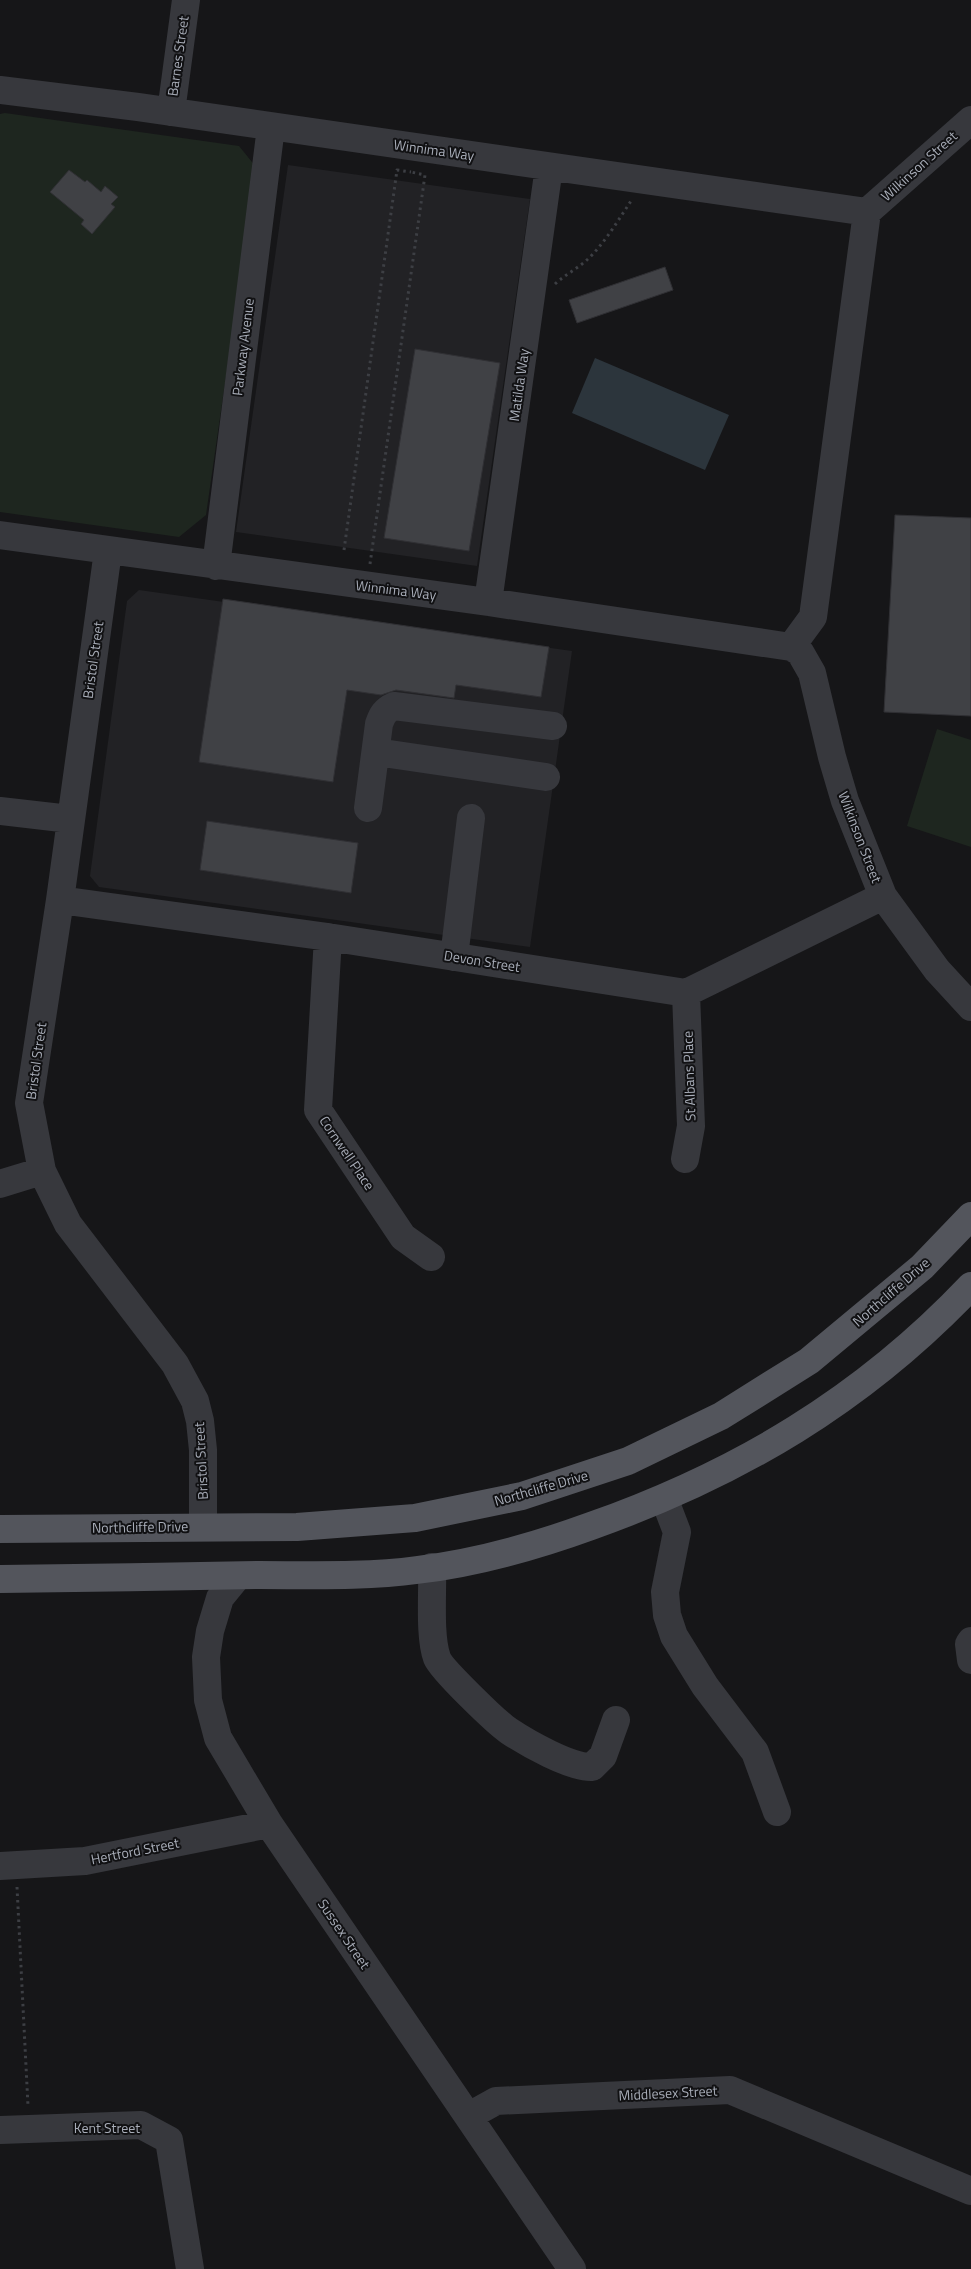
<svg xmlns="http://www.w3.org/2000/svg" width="971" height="2269" viewBox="0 0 971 2269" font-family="'Titillium Web',sans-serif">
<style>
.built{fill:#222225}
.green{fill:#1e261f}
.water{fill:#2c353c}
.building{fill:#404145;stroke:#303034}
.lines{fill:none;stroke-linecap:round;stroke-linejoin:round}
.path{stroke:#3d3f44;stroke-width:3;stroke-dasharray:2.5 4;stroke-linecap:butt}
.minor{stroke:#37383d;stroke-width:28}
.major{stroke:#53555c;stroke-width:28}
.labels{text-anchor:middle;stroke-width:4;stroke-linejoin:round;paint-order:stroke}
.street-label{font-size:14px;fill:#a8adb8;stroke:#111113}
</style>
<rect width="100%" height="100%" fill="#161618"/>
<path class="built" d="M288,165l242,34 -53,367 -241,-34z
M139,590l433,61 -42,296 -431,-60 -9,-11 37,-275z"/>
<path class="green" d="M5,113l234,33 17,21 -50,348 -27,22 -179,-25v-398z
M937,729l34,11v107l-64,-21z"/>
<path class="water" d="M595,358l134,57 -24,55 -133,-57z"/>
<path class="building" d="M69,170l16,12 2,-2 14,12 4,-6 13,11 -7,7 4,3 -23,27 -11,-10 3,-4 -34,-28z
M665,267l8,23 -96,33 -8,-23z
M415,349l85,14 -31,188 -85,-13z
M895,515l76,3v198l-87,-4z
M223,599l326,48 -8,50 -85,-12 -2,13 -58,-8 -15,5 -34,-5 -14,92 -134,-20z
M207,821l151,22 -7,50 -151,-23z"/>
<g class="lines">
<path class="path" d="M555,284c12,-11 26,-17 37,-29 15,-16 27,-36 39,-54
M344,550l53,-380 14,2
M370,564l55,-389 -14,-3
M17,1887l11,219"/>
<path class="minor" d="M0,90l138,17 729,105
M171,112l15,-112
M867,212l104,-92
M0,535l488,67 303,45 9,5 12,21 20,84 13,44 38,95 54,74 34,37
M108,551l-48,349 -31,203 13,68 26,53 107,140 20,37 5,20 3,29v76
M216,566l55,-439
M488,602l61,-435
M791,647l22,-30 54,-405
M376,752l170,25
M368,808l11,-84c3,-9 6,-14 15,-18l159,20
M0,811l70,8
M60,900l268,37 358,56 197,-97
M328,937l-10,173 85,127 28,20
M454,957l17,-139
M685,1159l6,-33 -5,-133
M0,1184l42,-13
M664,1498l13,34 -12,60 2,23 7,21 31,50 50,66 22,60
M432,1567c1,25 -3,69 5,91 4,11 60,65 72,73 18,12 62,37 83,36l11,-11 13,-36
M238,1576l-18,22 -10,33 -4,26 2,43 10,38 51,86 303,445
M971,1641l-2,3 2,16
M0,1866l85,-5 184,-37
M469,2116l27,-15 234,-11 241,101
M0,2130l141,-5 28,15 21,129"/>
<path class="major" d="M0,1529l297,-2 118,-9 107,-22 106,-35 93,-45 88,-55 113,-94 49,-51
M0,1579c86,-1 173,-2 259,-4 51,0 108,2 158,-5 58,-7 119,-24 174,-44 147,-52 272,-126 380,-240"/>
</g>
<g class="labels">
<g class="street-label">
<text transform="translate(178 56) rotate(-82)" y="5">Barnes Street</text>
<text transform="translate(434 150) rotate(8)" y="5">Winnima Way</text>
<text transform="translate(919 166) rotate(-42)" y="5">Wilkinson Street</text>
<text transform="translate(243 347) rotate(-83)" y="5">Parkway Avenue</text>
<text transform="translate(519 385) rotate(-82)" y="5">Matilda Way</text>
<text transform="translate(396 590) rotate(7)" y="5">Winnima Way</text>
<text transform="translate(93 660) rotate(-82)" y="5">Bristol Street</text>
<text transform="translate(860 837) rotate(69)" y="5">Wilkinson Street</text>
<text transform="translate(482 961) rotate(9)" y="5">Devon Street</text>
<text transform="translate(36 1061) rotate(-82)" y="5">Bristol Street</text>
<text transform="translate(689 1076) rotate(-92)" y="5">St Albans Place</text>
<text transform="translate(347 1153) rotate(56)" y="5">Cornwell Place</text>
<text transform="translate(891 1292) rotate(-41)" y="5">Northcliffe Drive</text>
<text transform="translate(201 1461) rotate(-93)" y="5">Bristol Street</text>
<text transform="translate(541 1488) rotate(-16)" y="5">Northcliffe Drive</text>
<text transform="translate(140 1527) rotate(-1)" y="5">Northcliffe Drive</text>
<text transform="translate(135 1851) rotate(-11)" y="5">Hertford Street</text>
<text transform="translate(344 1934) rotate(56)" y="5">Sussex Street</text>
<text transform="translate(668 2093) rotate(-3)" y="5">Middlesex Street</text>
<text x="107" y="2133">Kent Street</text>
</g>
</g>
</svg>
